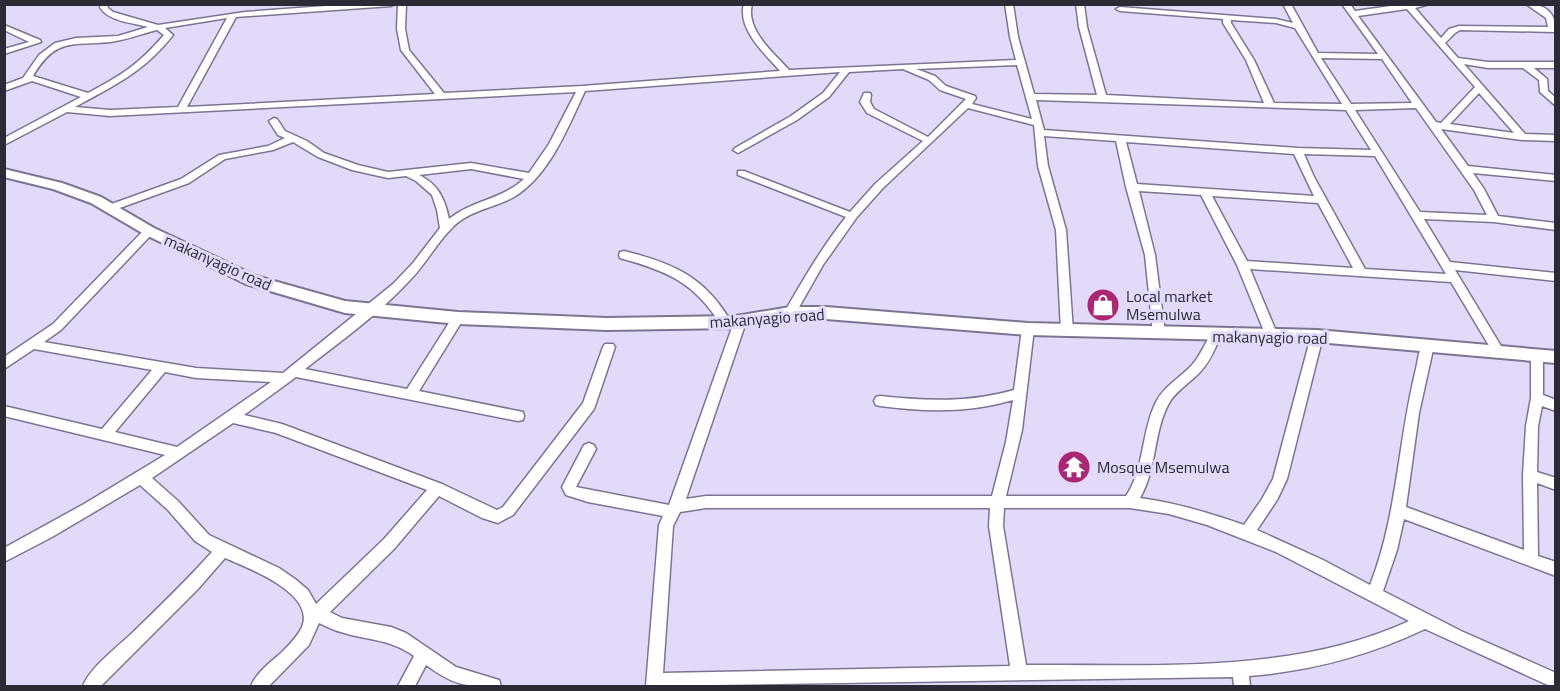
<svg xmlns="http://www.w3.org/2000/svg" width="1560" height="691" viewBox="0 0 1560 691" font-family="'Titillium Web',sans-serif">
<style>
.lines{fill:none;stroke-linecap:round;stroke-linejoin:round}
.street-casing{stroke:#7d7491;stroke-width:3}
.secondary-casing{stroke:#7d7491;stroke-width:4}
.street{fill:#fff;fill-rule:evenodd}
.secondary{fill:#fff;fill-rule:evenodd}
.labels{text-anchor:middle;stroke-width:6;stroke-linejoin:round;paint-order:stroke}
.street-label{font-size:16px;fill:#2d2a36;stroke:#e3dafa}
.poi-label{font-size:16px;fill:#2d2a36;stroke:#e3dafa;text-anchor:start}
</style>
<rect width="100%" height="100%" fill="#e3dafa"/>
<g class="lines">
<defs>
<path id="street" d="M99,4h8l1,4 5,4 45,13 87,-13 108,-8h42l-4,2 -155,11 -49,90 248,-13 -34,-44 -4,-21 1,-25h8l-1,25 4,21 35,43 138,-7 198,-15c-15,-17 -43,-42 -36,-67h8c-7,26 22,49 37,66l227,-10 -6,-23 -5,-33h8l5,33 16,57 63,1 -18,-68 -3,-23h8l3,23 19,68 158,8 -18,-43 -23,-37v-4l-103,-8 -4,-2 4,-2 156,12 17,4 -10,-19h8l27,49 60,1 -36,-50h8l5,7 50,-7h25l-15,4 26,30 8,-9 10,-3 89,1 -2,-9 -20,-14c20,0 30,9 30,28l-96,-2 -5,3 -10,10 13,15 30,4h68v6h-22l13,11 1,12 8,7v8l-16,-14 -1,-12 -16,-12h-35l-24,-4 61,70 31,1v6l-34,-1 -81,-11 27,37 88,9v6l-83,-8 11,16 14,27 58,7v7l-62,-8 -70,-3 26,43 106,11v8l-101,-11 49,81 -2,3h-8l-43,-72 -201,-13 28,67 -6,4 -6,-4 -29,-71 -36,-70 -62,-4 16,64 10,78 -6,4 -6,-4 -8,-78 -19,-68 -10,-46 -72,-5 4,30 18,64 7,101 -6,4 -6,-4 -5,-101 -18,-64 -4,-41 -66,-17 -85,80 -26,29 -34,48 -29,51 -4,1 -6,-4c19,-33 38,-66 62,-96l-108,-42v-4h6l106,41 25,-28 48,-43 -56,-28 -7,-11 4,-9h6l1,2 -1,7 4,7 54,28 38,-38 -26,-9 -11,-10 -26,-11 -54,3 -20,25 -32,23 -59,33 -5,-3 2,-2 56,-32 32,-23 17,-21 -255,19c-17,36 -35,84 -71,106 -20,11 -44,13 -61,30 -16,15 -27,37 -43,53 -31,34 -69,61 -105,89l102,20 47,-74 4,-1 6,4 -45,73 99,20 5,1 1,4 -1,4 -5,1 -222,-44 -52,38 38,9 160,60 55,26 6,-3 80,-104 20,-56 2,-3h8l2,3 -21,62 -81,106 -15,8 -16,-5 -43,-22 -45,53 -64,63 12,6 49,9 15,6 50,34 43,13 2,6c-37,0 -44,1 -75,-21l-11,21h-17l16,-30c-26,-18 -45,-15 -73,-24 -8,-2 -15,-6 -22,-9l-10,22 -40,41h-18c5,-13 20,-24 31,-34 7,-7 16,-16 20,-25 14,-34 -54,-59 -77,-69l-27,31 -97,97h-18c6,-17 33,-38 47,-51 28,-27 56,-54 82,-83l-17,-11 -27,-31 -28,-25 -88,52 -48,25v-14l80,-44 81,-49 -161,-39v-10l98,23 50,-59 -118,-21 -30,20v-12l49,-33 92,-95 4,-2 5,4 -1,2 -92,97 -17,12 152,26 87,5 110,-89 20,-21 27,-35 -3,-18 -5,-15 -16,-14 -10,-5 -18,2 -36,-8 -34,-13 -25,-15 -20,8 -48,9 -36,24 -75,27h-8l-1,-2 1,-2 75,-27 38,-24 49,-9 17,-8 -7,-3 -9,-14 5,-3 3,1 8,12 22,10 17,12 34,12 30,7 83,-9 58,10 20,-29 27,-52 -466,24 -43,-4 -63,33v-7l77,-41 -49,-16 -28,10v-6l19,-7 16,-23 16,-12 21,-5 42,-2 30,-9c-14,-4 -45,-6 -49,-23zM1407,9l68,78 -34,36 -5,-1 -78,-106zM227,18l-49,89 -68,3 -35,-3c40,-22 69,-35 98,-72l-8,-7zM1231,20l45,3 19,5 47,76 -68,-1 -20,-43 -23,-37zM157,30l7,5c-26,30 -42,40 -76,58l-55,-17c23,-39 39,-30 77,-34 16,-2 31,-8 47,-12zM1321,58l61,1 30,44 -61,1zM1017,65l15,54 -60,-15 4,-6 -1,-2 -29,-10 -11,-10 -19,-7zM1479,93l35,40 -64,-9zM1036,100l310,10 25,40 -73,-2 -254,-18zM1416,108l58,82 13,25 -67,-3 -65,-102zM1126,142l168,12 20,42 -177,-12zM1304,154l71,2 71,118 -81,-5 -51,-92zM471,169l53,10c-23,21 -52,21 -75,40 -4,-20 -11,-35 -30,-44zM1212,196l106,7 35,65 -106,-7zM165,372l31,6 75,4 -94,65 -62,-15zM233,423l43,10 151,57 -43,49 -68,65 -8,-14 -13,-11 -16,-11 -70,-33 -31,-34 -26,-23z
M4,25l36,15 1,2 -37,12v-5l25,-7 -25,-12z
M624,251c49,12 81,26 107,71l-2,3h-8c-27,-43 -54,-54 -101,-67l-1,-3 1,-3z
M740,318l6,4 -60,177 20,-3h286l14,-54 7,-42c-45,13 -87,12 -133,6l-4,-1 -2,-4 2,-4 4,-1c46,5 89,7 134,-6l8,-61 6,-4 6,4 -12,101 -16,66h120c19,-28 15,-64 30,-94 8,-16 24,-24 36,-37 8,-9 13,-21 19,-32l4,-1 6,4c-6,12 -11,26 -21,36 -10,11 -25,19 -32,33 -15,29 -11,64 -28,93 36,5 70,15 104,27l18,-26 11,-20 38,-143 6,-4 4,1 2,3 -36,143 -10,21 -20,30 66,30 47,25c27,-68 28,-142 45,-212 3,-9 3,-29 13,-33l6,5 -15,68 -13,94 118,43 -1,-75 3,-49 5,-28v-44l2,-3h8l2,3v41l13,5v11l-14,-5 -4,20 -1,46 19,6v12l-19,-7 1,73 18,6v14l-152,-57 -7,31 -14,41 78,40 95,42v13h-6l-125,-57c-57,27 -114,42 -176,47l1,10h-16l-1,-9 -587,9 13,-161 4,-9 -75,-14 -22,-7 -4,-8 22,-42 5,-2 5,2 2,4 -20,38 93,18 65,-183zM706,508h284l-1,18 21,140 -347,7 10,-147 7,-14zM1004,508h126l39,6 38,11 69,27 133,69c-117,54 -257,43 -383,44l-23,-139z"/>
<path id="secondary" d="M4,169l58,14 39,14 53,31 102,48 89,25 113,11 149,6 129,-2 54,-9h36l202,16 289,7 239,21v12l-239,-21 -289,-7 -202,-16h-36l-54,9 -129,2 -149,-6 -113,-11 -99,-29 -102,-50 -53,-31 -38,-14 -49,-12z"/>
</defs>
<use href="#street" class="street-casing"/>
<use href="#secondary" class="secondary-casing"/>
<use href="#street" class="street"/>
<use href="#secondary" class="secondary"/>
</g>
<defs>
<symbol id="shop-disc" viewBox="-11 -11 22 22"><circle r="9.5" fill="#aa2773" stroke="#e3dafa"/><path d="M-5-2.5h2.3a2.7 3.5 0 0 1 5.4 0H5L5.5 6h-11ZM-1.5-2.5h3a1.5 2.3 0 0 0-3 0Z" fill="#fff"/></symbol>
<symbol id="temple-disc" viewBox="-11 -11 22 22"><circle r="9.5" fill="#aa2773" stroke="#e3dafa"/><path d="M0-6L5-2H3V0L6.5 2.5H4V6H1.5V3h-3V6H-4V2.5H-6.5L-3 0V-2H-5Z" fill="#fff"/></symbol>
</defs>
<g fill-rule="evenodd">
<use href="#shop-disc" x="1084" y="286" width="38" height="38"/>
<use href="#temple-disc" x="1055" y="448" width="38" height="38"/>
</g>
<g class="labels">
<g class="street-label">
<text transform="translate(218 262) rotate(24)" y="6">makanyagio road</text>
<text transform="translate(767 318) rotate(-4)" y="6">makanyagio road</text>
<text transform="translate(1270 337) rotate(1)" y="6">makanyagio road</text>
</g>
<g class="poi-label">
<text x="1126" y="302">Local market<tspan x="1126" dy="18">Msemulwa</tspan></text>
<text x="1097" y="473">Mosque Msemulwa</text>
</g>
</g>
<rect width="1560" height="691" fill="none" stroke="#2d2a36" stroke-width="12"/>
</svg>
